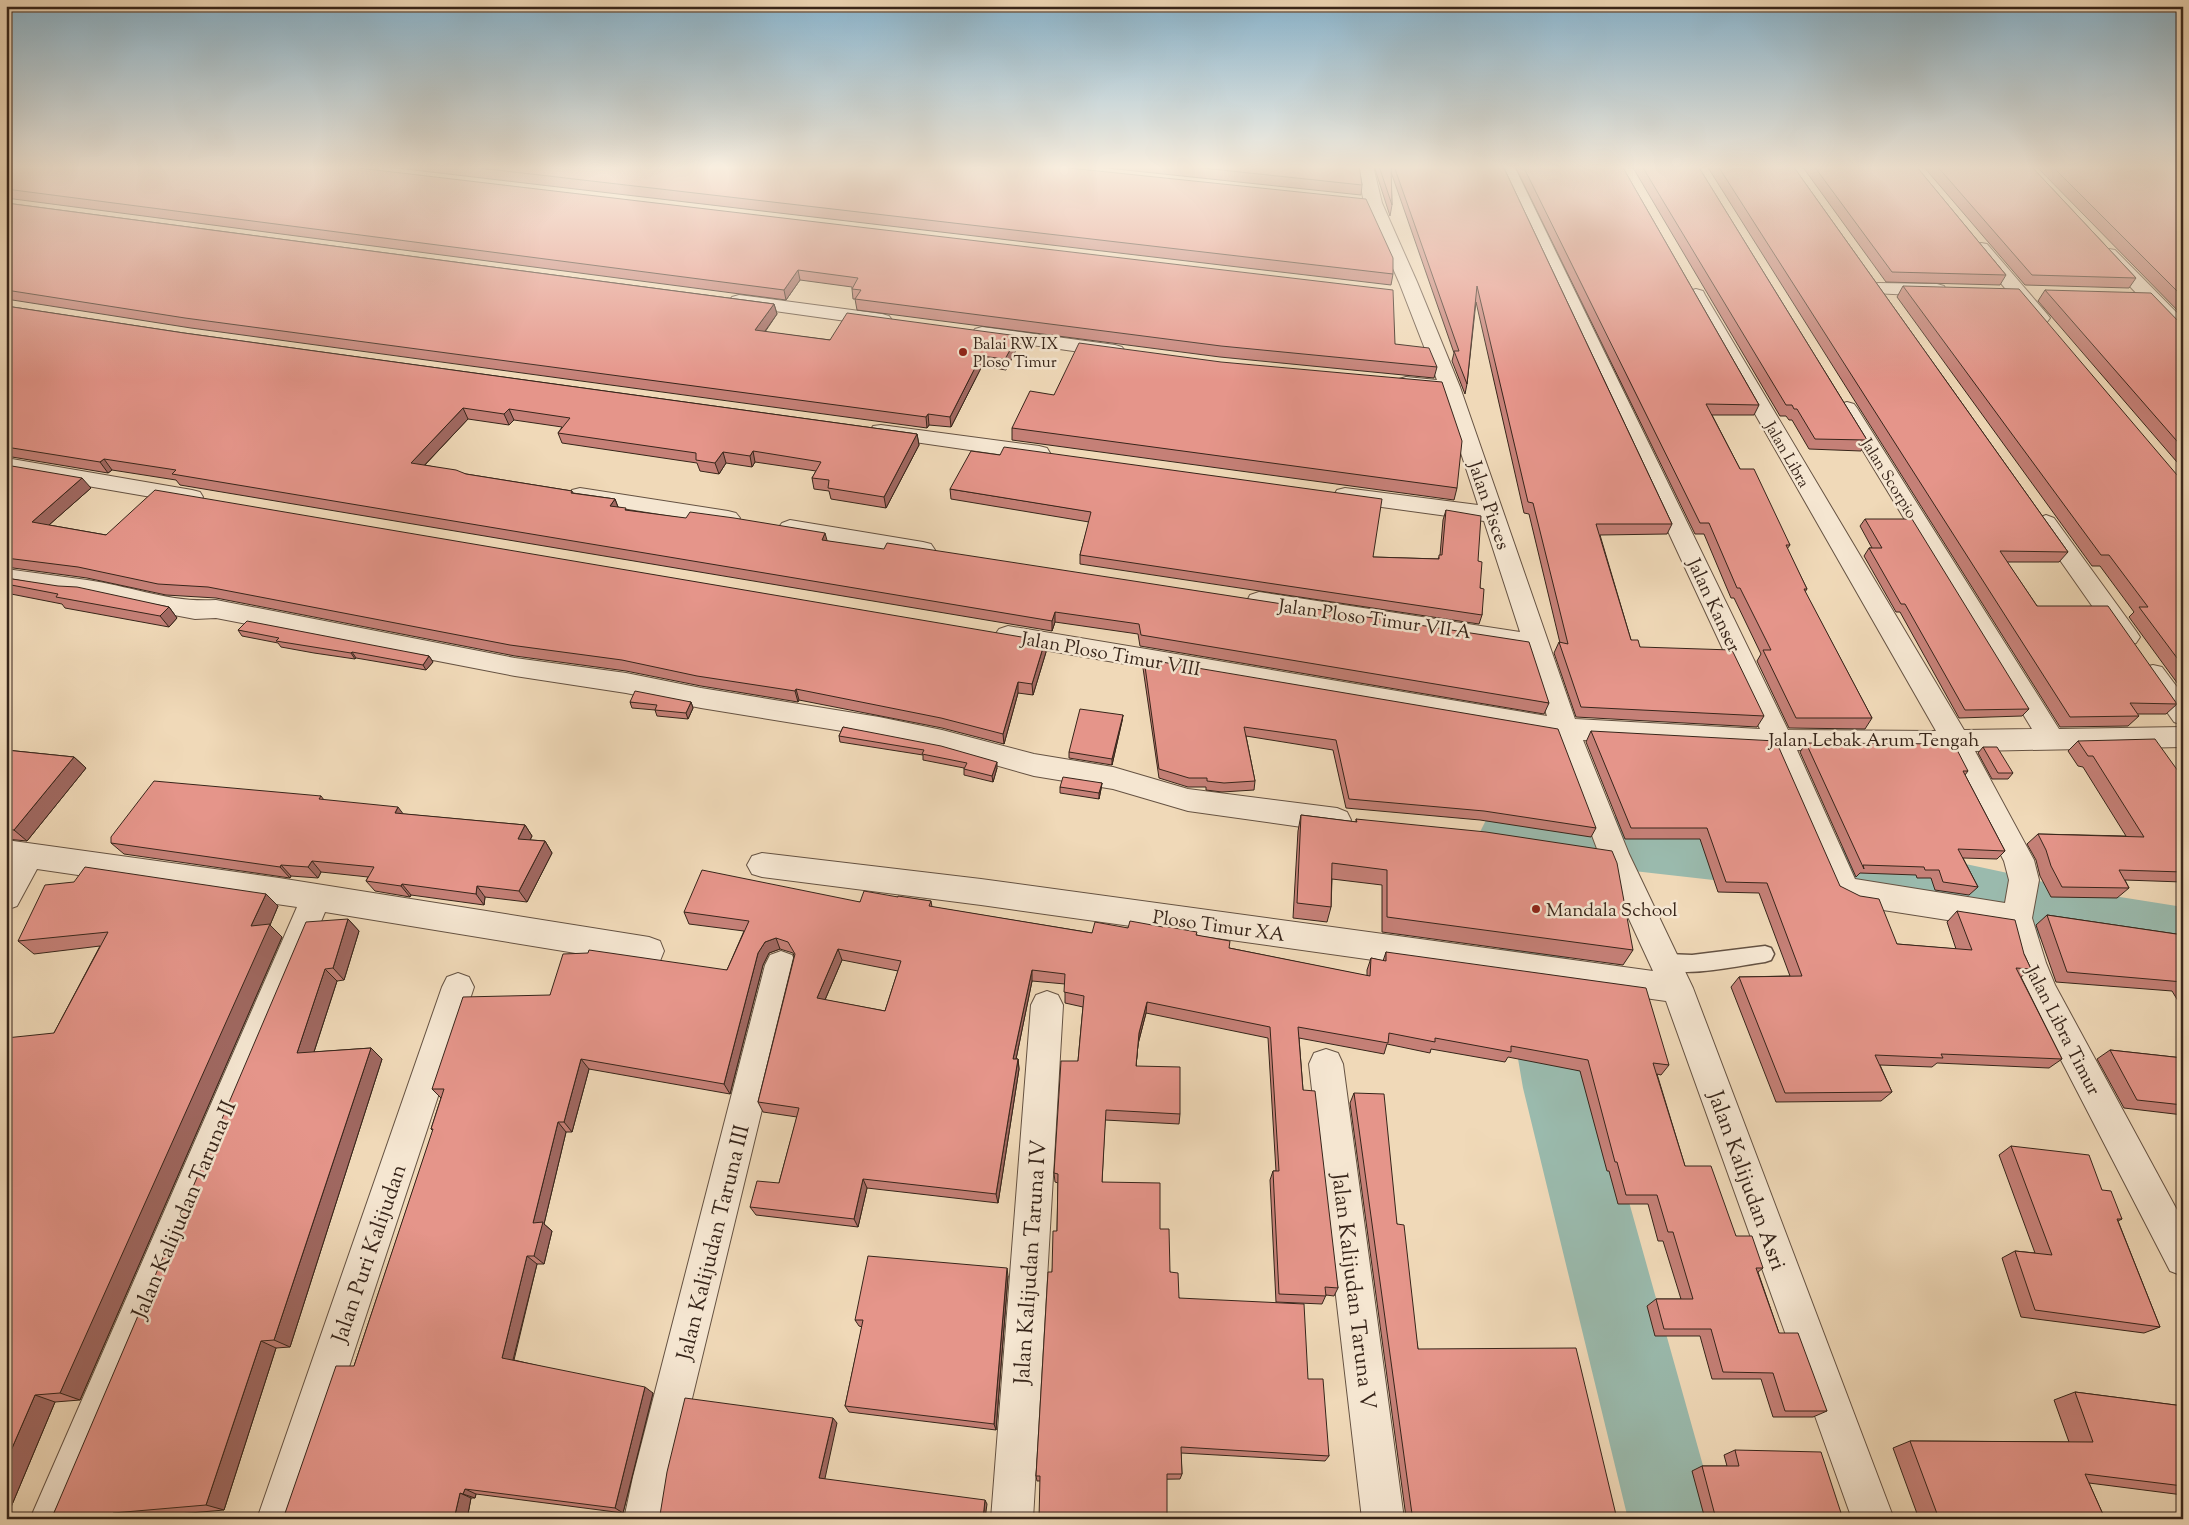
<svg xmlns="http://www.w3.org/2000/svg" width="2189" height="1525" viewBox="0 0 2189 1525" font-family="'Sorts Mill Goudy',serif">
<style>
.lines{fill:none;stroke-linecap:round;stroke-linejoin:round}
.river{fill:#9abaad;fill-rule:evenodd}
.service-casing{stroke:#655242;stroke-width:3}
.minor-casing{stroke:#655242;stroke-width:2}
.service{fill:#f5e6d1;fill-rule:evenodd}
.minor{fill:#f5e6d1;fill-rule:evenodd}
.wall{fill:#c58077;stroke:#37251a;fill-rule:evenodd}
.shaded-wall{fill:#a06861;stroke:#37251a}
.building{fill:#e5958a;stroke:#37251a;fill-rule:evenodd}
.poi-dot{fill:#8f2418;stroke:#f5e6d1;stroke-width:2}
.labels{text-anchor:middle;stroke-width:5;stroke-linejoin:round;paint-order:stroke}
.far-poi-label{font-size:16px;fill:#37251a;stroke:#f5e6d1;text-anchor:start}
.far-street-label{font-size:16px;fill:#37251a;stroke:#f5e6d1}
.street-label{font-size:19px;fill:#37251a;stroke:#f5e6d1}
.poi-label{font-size:19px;fill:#37251a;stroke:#f5e6d1;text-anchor:start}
.near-street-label{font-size:22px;fill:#37251a;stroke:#f5e6d1}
</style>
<rect width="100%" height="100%" fill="#f0d9b8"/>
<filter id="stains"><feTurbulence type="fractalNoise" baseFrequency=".004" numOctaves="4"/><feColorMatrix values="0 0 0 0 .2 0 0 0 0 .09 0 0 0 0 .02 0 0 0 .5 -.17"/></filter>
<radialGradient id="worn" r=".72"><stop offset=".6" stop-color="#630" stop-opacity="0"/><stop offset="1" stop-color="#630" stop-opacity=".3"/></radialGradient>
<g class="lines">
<path class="river" d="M1511,806l300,31 58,19 92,7 70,15 26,9 126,20v58l-130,-22 -31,-11 -61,-15 -92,-7 -58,-19 -266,-30 5,10 47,217 121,431h-90l-105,-431 -37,-217 9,-19 -6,-2 -9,-18 9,-18z"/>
<defs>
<path id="service" d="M1765,946l6,2 3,6 -3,6 -6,2c-30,4 -77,16 -106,6l-2,-6 2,-6 7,-2 26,1z"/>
<path id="minor" d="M1357,166h16l9,37 35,79 43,105 115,332 185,10 -262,-563h16l274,564 148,1 -249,-436 2,-4 7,-2 7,2 2,4 259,435 68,-1 -195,-321 3,-4 7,-2 7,2 3,4 202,321 124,-2v20l-208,4 59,109 5,20 -7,38 14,45 9,22 128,236v55l-13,-5 -139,-269 -17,-39 -9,-34 -154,-24 -18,-9 -63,-146 -187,-10 46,114 64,134 201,531h-42l-186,-518 -685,-96 -219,-28 -10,-3 -5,-9 5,-9 10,-3 219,26 672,92 -54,-117 -44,-117 -547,-93 -9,-3 -4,-6 4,-6 9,-3 539,90 -21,-65 -267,-41 -9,-3 -3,-6 3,-6 9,-3 261,40 -36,-111 -139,-19 -8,-2 -3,-5 3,-5 8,-2 133,17 -37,-113 -42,-5 -3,-4 3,-4 7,-2 31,3 -38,-98 -35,-79zM1797,750l151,1 56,110 5,19 -4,23 -150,-24z
M1981,243l6,1 60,70 3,4 -3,4 -7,2 -7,-2 -58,-70 -3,-4 3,-4z
M2109,249l6,1 68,69v18l-7,-2 -73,-77 -3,-4 3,-4z
M1878,283l59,1 7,2 2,4 -2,4 -7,2 -66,-3 -2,-4 2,-4z
M739,295l143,19 7,2 3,4 -3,4 -7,2 -150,-21 -3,-4 3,-4z
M982,327l133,18 7,2 3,4 -3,4 -7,2 -140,-20 -3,-4 3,-4z
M881,425l158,21 8,2 3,5 -3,5 -8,2 -166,-24 -3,-5 3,-5z
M6,458l186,32 8,2 3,5 -3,5 -8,2 -186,-32z
M580,488l148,23 8,2 4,5 -4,5 -8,2 -156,-25 -3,-5 3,-5z
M2046,515l8,3 82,113 4,6 -4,6 -9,3 -9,-3 -84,-120 4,-5z
M790,520l133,22 8,2 4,6 -4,6 -8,2 -141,-25 -4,-5 4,-5z
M6,569c27,4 54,7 81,11 44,6 82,23 129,20l299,58 111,15 75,15 178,29 63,13 92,24 79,13 75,22 149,19 10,4 4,8 -4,8 -10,4 -149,-21 -75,-22 -79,-13 -92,-26 -63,-13 -178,-29 -75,-15 -111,-17 -299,-58 -21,1 -58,-11 -50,-12 -19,-1 -62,-10z
M2153,665l9,2 21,28v30l-9,-3 -34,-48 4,-7z
M6,840l273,38 370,59 11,4 4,10 -4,10 -11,4 -324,-53 -253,607h-42l267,-612 -260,-38 -20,37 -11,4v-41l3,-5h-3z
M781,951l11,4 5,10 -124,512 -7,42h-42l9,-42 132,-512 5,-10z
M458,973l11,4 5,10 -175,532h-42l185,-532 5,-10z
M1047,991l11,4 5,10 -30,514h-42l40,-514 5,-10z
M1326,1049l12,4 5,11 61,455h-42l-53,-455 5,-11z"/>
</defs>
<use href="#service" class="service-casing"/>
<use href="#minor" class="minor-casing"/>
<use href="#service" class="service"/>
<use href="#minor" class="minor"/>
</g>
<path class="wall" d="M6,166l1389,178 42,23 -3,11 -214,-21 -363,-47 -2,-11h-2l-1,-10v-2l-52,-7 -14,20 -780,-102z
M380,166h670l343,108 -2,11z
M1088,166h271l3,19 -1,10z
M1374,166h129l169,358 -5,10 -67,1 31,105 9,7 124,69 -7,11 -181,-10 -22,-64 5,-11 1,1 -31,-129 -5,-1 -48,-211 -9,82 -2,10 -13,-33 2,-8 -63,-181 1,33 -2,11z
M1515,166h107l137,239 -5,10h-42l28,54 50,76 -3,4 20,40 -2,3 67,126 -7,11 -76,-1 -32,-67 4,-7 -27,-56h-3l-27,-64h-9z
M1632,166h66l169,274 -6,11 -52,-2 -17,-29h-3l-3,-4h-6z
M1707,166h86l275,386 -9,10h-52l30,44 140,98 -11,10h-29l2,2 -11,10 -68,1z
M1802,166h114l90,109 -6,10 -114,-3z
M1923,166h108l105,112 -7,10 -104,-3z
M2036,166h142l5,6v144z
M6,203l768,101 3,10 -12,18 65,8 188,6 -12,24 -24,-4 -31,61 -22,-2 -2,3 -736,-100 -185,-29z
M1903,286l280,196v209l-54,-74 5,-5 -34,-46h-8l-195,-269z
M2045,290l138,36v143l-145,-168z
M6,306l178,27 733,101 2,11 -33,63 -55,-9 -2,-8 -15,-2 -2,-11 4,-7 -61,-9 -3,5 -26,-4 -7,11 -19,-3 -3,-8 -135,-20 -4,-10 4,-6 -48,-7 -5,5 -41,-6 -43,46 41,9 106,17 1,2 42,6 3,8 9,3 200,31 722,162 -5,11 -404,-68 -2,-12 -83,-12 -3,9 -872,-146 -4,-5 -64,-10 -4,3 -102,-17v-52l2,-1h-2z
M1054,395l403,93 -3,12 -442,-60v-12z
M6,465l85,23 -42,37 57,10 939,106 1,11 -13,43 -15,-2 -14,51 -62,-16 -143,-28 -1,2 -97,-16 -75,-15 -111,-15 -299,-58 -50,-3 -79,-17 -81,-11z
M950,489l423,68 65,2 2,-4 3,-35 3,-10 32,51 4,54 -3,9 -399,-60v-9l9,-33 -138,-23z
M1865,519l164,190 -7,7 -63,2 -59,-106h-4l-32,-56 5,-8h3l-12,-22z
M6,578l163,29 8,11 -8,9 -104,-19 -3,-4 -56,-11z
M238,630l191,26 4,6 -7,8 -70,-12 -1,1 -41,-6 -33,-6 -3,-4 -36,-7z
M1144,659l452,169 -5,9 -111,-17 -134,-12 -13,-58 -87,-14 9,45 -1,9 -32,2 -16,-2v-3h-18l-29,-9 -16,-110z
M630,702h61l2,6 -5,11 -31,-3 -2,-6 -23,-2z
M1123,715l-1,6 -10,44 -43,-7v-6z
M843,727l154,41 -4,14 -29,-7v-7l-41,-8v-5l-83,-13 -1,-6z
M1591,731l249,155 57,58 59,5 -9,-27 10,-11 67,43 7,15 -10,8 41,82 -13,9 -112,-5 -5,4 -52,-2 12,27 -11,9 -105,1 -45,-115 8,-10 51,-1 -31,-83 -41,-1 -18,-53h-75l-39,-97z
M2078,741l105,37v105l-1,-1 -57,-2 4,8 -12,10 -66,-1 -11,-21 -4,-16 -9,-16 11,-10 88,2 -43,-69 -5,-1 -10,-15z
M1806,743l162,28 -3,4 40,76 -8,8 -34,-1 15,29 -9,8 -34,-5 -4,-12h-14l-1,-3 -56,-2 -4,4 -56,-125z
M1983,747l30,26 -5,6h-16l-14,-26z
M6,750l68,7 12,11 -59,73 -21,-2z
M1102,783l-1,6 -2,10 -39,-6v-6z
M321,796l3,4 79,14 122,11 7,11 -2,4 15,1 7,12 -25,49 -42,-5 -1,8 -73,-10 -1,2 -35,-6 -9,-10 2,-4 -47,-5 -3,6 -27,-2 -1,2 -166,-24 -13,-11z
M1301,815l55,7v-3l277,131 -10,15 -241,-33v-47l-50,-6 -1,28 -4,15 -34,-4 5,-87z
M266,894l12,12 -8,19 12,12 -202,463 -25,2 -49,117 48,-486 46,-87 -66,8 -16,-13z
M898,897l33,4 1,6 160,26 36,-5 69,7 32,13 138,28v-6l4,-12 12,3 3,-9 283,113 -8,10 -4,-1 28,92 51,70 27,32 -5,4 21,61 48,78 -14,6h-40l-12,-38h-49l-12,-43h-45l-8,-30 9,-7h25l-18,-58h-5l-10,-37h-30l-9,-33h-2l-27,-100 -72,-14 -3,5 -74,-13 -1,4 -43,-9 -3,10 -85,-16 4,52 35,198 -4,8 -8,-1 -4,9 -46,-2 -6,-122 3,-9h3l-8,-133 -122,-25 -8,31 -2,22 44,48 -1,10 -74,-4 -3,62 58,47 10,43 9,26 129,81 21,77 -4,5 -144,-8 1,21 -2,5 -143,2 -1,-5 16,-204 5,-41 1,-48 -3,-1 -1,-9 24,-112 5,-54 -18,-4v-19l-33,-3 -16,78h2l1,10 -21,134 -131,-15 -9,39 -102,-12 -6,-8 29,-24 18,-66 -34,-5 -5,-10 36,-146 -1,-3 -13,-4 -11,4 -6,12 -33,129 -141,-25 -17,63h-6l-22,92 8,7 -8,33h-7l-23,96 139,33 -30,120 -147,-19 -1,4h-4l-4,21h-184l71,-153 79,-235 -2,-2 10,-31 -9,-9 118,-94 177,-25 17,-39 -55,-7 -5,-12 176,-10zM842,960l56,11 -13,40 -60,-11z
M2047,915l136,20v74l-11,-18 -116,-9 -20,-57z
M348,919l11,12 -15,49 -7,1 -23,71 57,-4 11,11 -92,288 -14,1 -52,162 -91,8v1h-96l16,-4z
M2110,1050l73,8v57l-59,-7 -27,-49z
M1354,1093l43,131 21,125 199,170h-222l3,-2h8l-56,-414z
M2011,1146l91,44 20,29 -4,2 42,106 -16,6 -123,-16 -19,-59 13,-7 20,2 -36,-98z
M1008,1276l-12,154 -147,-18 -4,-6 17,-79 -3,-1 -4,-6z
M2075,1392l108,14v89l-94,-12 16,36h-186l-26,-71 17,-7 159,1 -15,-42z
M1735,1450l108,69h-138l-13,-48 10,-5h25l-3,-11z"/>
<path class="shaded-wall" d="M798,270l2,10 -14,20 -2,-10z
M774,304l3,10 -19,27 -3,-11z
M1018,336v10l-12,24 -1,-11z
M981,356l1,10 -31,61 -1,-10z
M463,408l5,11 -51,54 -6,-10z
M509,409l5,11 -5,5 -5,-11z
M928,414l1,11 -2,3 -1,-11z
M917,434l2,11 -33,63 -2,-11z
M753,451l2,11 -3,5 -2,-11z
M723,452l3,11 -7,11 -4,-11z
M104,459l8,11 -4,3 -8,-11z
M82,478l9,10 -50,44 -9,-10z
M615,499l4,11 -9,-4z
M825,533l3,11 -6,-4z
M169,607l8,11 -8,9 -9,-11z
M1055,612v10l-3,9v-10z
M1045,641l1,11 -13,43 -1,-11z
M352,652l4,6 -1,1 -4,-6z
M429,656l4,6 -7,8 -3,-5z
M1018,682v11l-14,51 -1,-10z
M796,689l3,11 -1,2 -3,-11z
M691,702l2,6 -5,11 -2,-6z
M1123,715l-1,6 -10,44v-6z
M74,757l12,11 -59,73 -13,-11z
M997,762v6l-4,14 -1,-6z
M1102,783l-1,6 -2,10v-6z
M398,807l9,12 -12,-6z
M525,825l7,11 -7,14 -7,-11z
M545,841l7,12 -25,49 -8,-11z
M312,861l9,11 -3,6 -10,-11z
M281,865l10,11 -1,2 -10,-11z
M402,884l9,11 -1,2 -9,-11z
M477,886l8,11 -1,8 -8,-11z
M266,894l12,12 -8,19 12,12 -202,463 -20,-7 191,-467z
M348,919l11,12 -15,49 -11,-12z
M776,938l4,11 -11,4 -6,12 -33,129 -6,-10 34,-131 7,-11z
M838,949l4,11 -21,49 -4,-11z
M325,969l12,12 -27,83 -13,-11z
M1032,970v11l-18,88 -1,-10z
M1147,1002l-1,11 -8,31 -3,32 4,-43z
M371,1048l11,11 -92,288 -16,-7z
M581,1059l8,10 -17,63 -8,-10z
M1018,1059l1,10 -21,134 -2,-9z
M558,1122l8,10 -22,92 8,7 -8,33 -10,-8 -1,-33z
M863,1179l4,9 -9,39 -4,-8z
M527,1256l10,8 -25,100 -10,-6z
M1007,1268l1,8 -12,154 -2,-6z
M261,1341l15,7 -52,162 -18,-5z
M645,1387l8,6 -30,120 -8,-5z
M35,1395l20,7 -49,117v-57z
M833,1418l4,5 -13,60 -5,-5z
M465,1489l11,5 -1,4 -12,-4z
M460,1493l11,5 -4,21h-13z
M985,1500l2,4 -2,15h-2z
M113,1513l20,5v1h-22z"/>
<path class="building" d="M6,166h336l1051,124 2,54 34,4 8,19 -216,-21 -366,-47 6,-9 -9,-1 6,-11 -60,-8 -14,20 -778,-101z
M462,166h588l316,33 27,59v16z
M1184,166h175l3,19z
M1379,166h12l1,39z
M1394,166h109l169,358h-76l35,116h7l2,7 92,3 32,66 -183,-9 -22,-65 9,2 -35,-141 -5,-1 -51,-216 -10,98 -13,-33h5z
M1523,166h99l137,239 -53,-1 34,65h14l36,76h-4l21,44h-3l68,129h-76l-33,-68h8l-31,-62h-3l-28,-65h-9z
M1642,166h56l169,274 -52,-1 -18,-30h-3l-2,-4h-6z
M1718,166h75l275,386 -68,-1 37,55h71l69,98 -47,-1 9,13 -69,1z
M1814,166h102l90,109 -114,-3z
M1937,166h94l105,112 -104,-3z
M2052,166h126l5,6v125z
M6,203l768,101 -19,26 75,10 17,-27 171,23 -13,23 -24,-3 -31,61 -22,-3 -2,3 -741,-99 -179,-28z
M1903,286l116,3 164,193v184l-44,-59h9l-39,-52h-8z
M2045,290l106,3 32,33v122z
M6,306l178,27 733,101 -33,63 -56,-9 1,-8 -17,-2 9,-16 -68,-11 -3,5 -27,-4 -8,11 -19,-3v-7l-138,-20 12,-15 -61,-9 -5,5 -41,-6 -52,55 45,7 10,4 106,17 -1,2 44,6 -5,7 16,2 -1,2 61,8 4,-6 44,6 91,15 -3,7 62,9 3,-6 642,99 20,61 -408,-68 -2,-11 -84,-12 -3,9 -880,-147 4,-4 -72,-11 -4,3 -94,-15v-43l5,-5 -5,-5z
M1079,343l142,19 221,20 20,59 -5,47 -445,-60 18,-37 24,4z
M1004,447l378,52 -9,58 66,2v-4h3l4,-45 35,6 -3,45 4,1 -2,26 4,1 -2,26 -402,-60 11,-43 -141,-23 21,-38 29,4z
M6,465l76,13 -50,44 74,13 49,-45 890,151 -13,43 -14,-2 -15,52 -62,-16 -145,-29 -1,2 -98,-15 -75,-16 -112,-15 -302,-58 -50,-3 -80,-17 -72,-9z
M1865,519h47l117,190 -64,1 -60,-106h-4l-32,-56h13z
M6,578l52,8 19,1 92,20 -9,9 -104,-19 2,-3 -52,-10z
M247,621l182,35 -6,9 -71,-13 -1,1 -75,-12 3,-3 -41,-8z
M1144,659l414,70 38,99 -112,-17 -135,-12 -13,-59 -92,-13 11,54 -31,2 -17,-2v-3h-18l-30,-9z
M635,691l56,11 -5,11 -31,-3 2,-5 -27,-3z
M1080,709l43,6 -11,44 -43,-7z
M843,727l98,19 56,16 -5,14 -28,-7 3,-6 -45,-9 2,-4 -85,-14z
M1591,731l185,10 64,145 20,10 19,3 18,45 75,6 -15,-39 58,9 9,34 7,15 -15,-1 46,91 -121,-5 2,4 -68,-3 17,37 -107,1 -46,-116 63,-1 -35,-93 -41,-1 -19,-54h-76z
M2155,739l28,39v94l-64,-2 10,18 -67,-1 -11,-21 -5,-16 -8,-16 106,3 -51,-81h-5l-10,-15z
M1806,743l148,1 14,27h-5l42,80 -47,-2 20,38 -35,-5 -4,-12h-14l-1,-3 -61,-2 1,4z
M1983,747h14l16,26h-15z
M6,750l68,7 -60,73 -8,-1z
M1063,777l39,6 -3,10 -39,-6z
M154,781l167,15 -2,3 79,8 -3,6 130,12 -7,14 27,2 -26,50 -42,-5 -1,8 -74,-10 -1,2 -35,-5 8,-14 -62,-6 -4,6 -27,-2 -1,2 -169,-24v-6z
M1301,815l56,7 -1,-3 130,13 126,19 5,12 16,87 -246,-33v-47l-55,-7 -1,44 -34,-4z
M85,867l181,27 -15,32 19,-2 -210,469 -25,2 -29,67v-424l48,-5 54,-101 -90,9 27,-56 29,-3z
M702,870l158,32 4,-11 34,6v-1l33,5 -2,5 163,27 3,-11 33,6 2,-7 33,6v-1l34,6 -1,3 34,6 -1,7 141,28 1,-18 15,3v-9l260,36 23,77 -16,-2 32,103h26l25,70h16l11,32h-7l23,65h19l29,78h-42l-12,-38 -50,-1 -12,-43h-47l-8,-30h37l-20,-67h-5l-11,-37h-31l-9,-33h-2l-27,-102 -77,-14v6l-76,-14v4l-46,-9 -1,10 -90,-16 5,63 12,1 23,197 -13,-1 1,9 -47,-2 -6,-123h6l-9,-144 -123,-25 -8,31 -3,33 44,1v47l-74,-4 -4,72 58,1v46h9l1,43 8,1 1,25 125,6 4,75h15l6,77 -148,-9 1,27h-15v45h-128l1,-43h-4l12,-204h4l1,-41h4l1,-57 -4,-1 7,-112h17l6,-65 -20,-4 1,-18 -33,-4 -19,89h5l-22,135 -133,-15 -9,40 -104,-12 7,-26 22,2 20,-75 -41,-6 37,-148 -7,-12 -12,-4 -11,4 -7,11 -34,131 -143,-25 -17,63h-6l-25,101 10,-1 -9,34h-7l-25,102 143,29 -30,121 -150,-19 -2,5 -3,-1 -6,26h-171l53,-153h18l79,-237h-2l13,-40h-12l31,-92 87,-2 13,-41 25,-1 1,-3 138,20 22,-49 -65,-9zM838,949l63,12 -16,50 -68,-13z
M2047,915l136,20v47l-116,-10z
M348,919l-15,49 -8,1 -28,84 74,-5 -97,292 -13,1 -55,164 -93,8 -2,6h-74l2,-3 14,-1 253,-593z
M2110,1050l73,8v47l-46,-5z
M1354,1093l30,1 13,130 7,1 14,124 158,-1 41,171h-219v-2h12l2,-3z
M2011,1146l78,9 13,35 9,1 11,28h-5l43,108 -125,-17 -20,-59 37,4z
M868,1256l139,12 -13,156 -149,-18 18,-86h-8z
M2075,1392l108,14v80l-98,-12 20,45h-166l-29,-78 183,1z
M685,1398l148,20 -14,60 166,22 -2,19h-332v-2l9,-2 7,-43z
M1735,1450l86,2 22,67h-127l-14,-53h37z"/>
<linearGradient id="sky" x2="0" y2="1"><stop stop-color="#89b6d0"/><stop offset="0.44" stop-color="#f8eedf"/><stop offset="1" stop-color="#f8eedf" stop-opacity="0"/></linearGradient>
<rect width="2189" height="380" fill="url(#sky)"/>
<g class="poi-dot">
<circle cx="963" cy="352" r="5"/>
<circle cx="1536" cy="909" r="5"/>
</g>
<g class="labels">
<g class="far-poi-label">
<text x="973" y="349">Balai RW IX<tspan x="973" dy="18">Ploso Timur</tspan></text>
</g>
<g class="far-street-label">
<text transform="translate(1788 454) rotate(60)" y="6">Jalan Libra</text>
<text transform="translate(1890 478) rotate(58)" y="6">Jalan Scorpio</text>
</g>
<g class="street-label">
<text transform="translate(1490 505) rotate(71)" y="7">Jalan Pisces</text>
<text transform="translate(1715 605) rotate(65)" y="7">Jalan Kanser</text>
<text transform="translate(1375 618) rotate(8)" y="7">Jalan Ploso Timur VII A</text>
<text transform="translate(1111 653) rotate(10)" y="7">Jalan Ploso Timur VIII</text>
<text x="1874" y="746">Jalan Lebak Arum Tengah</text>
<text transform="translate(1219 925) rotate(8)" y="7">Ploso Timur XA</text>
<text transform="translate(2064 1030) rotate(63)" y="7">Jalan Libra Timur</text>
</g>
<g class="poi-label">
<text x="1546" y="916">Mandala School</text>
</g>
<g class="near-street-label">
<text transform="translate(1748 1180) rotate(70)" y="8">Jalan Kalijudan Asri</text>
<text transform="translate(183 1209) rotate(-67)" y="8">Jalan Kalijudan Taruna II</text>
<text transform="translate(712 1242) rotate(-76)" y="8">Jalan Kalijudan Taruna III</text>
<text transform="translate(368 1253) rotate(-71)" y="8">Jalan Puri Kalijudan</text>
<text transform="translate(1029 1262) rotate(-86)" y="8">Jalan Kalijudan Taruna IV</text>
<text transform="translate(1355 1291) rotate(83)" y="8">Jalan Kalijudan Taruna V</text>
</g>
</g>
<rect width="2189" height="1525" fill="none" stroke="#f0d9b8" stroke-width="25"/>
<rect x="8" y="8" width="2174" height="1510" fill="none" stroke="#37251a" stroke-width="2.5"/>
<rect x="12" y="12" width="2164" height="1500" fill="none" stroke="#37251a"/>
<rect width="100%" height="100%" filter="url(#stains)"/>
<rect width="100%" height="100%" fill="url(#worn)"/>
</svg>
